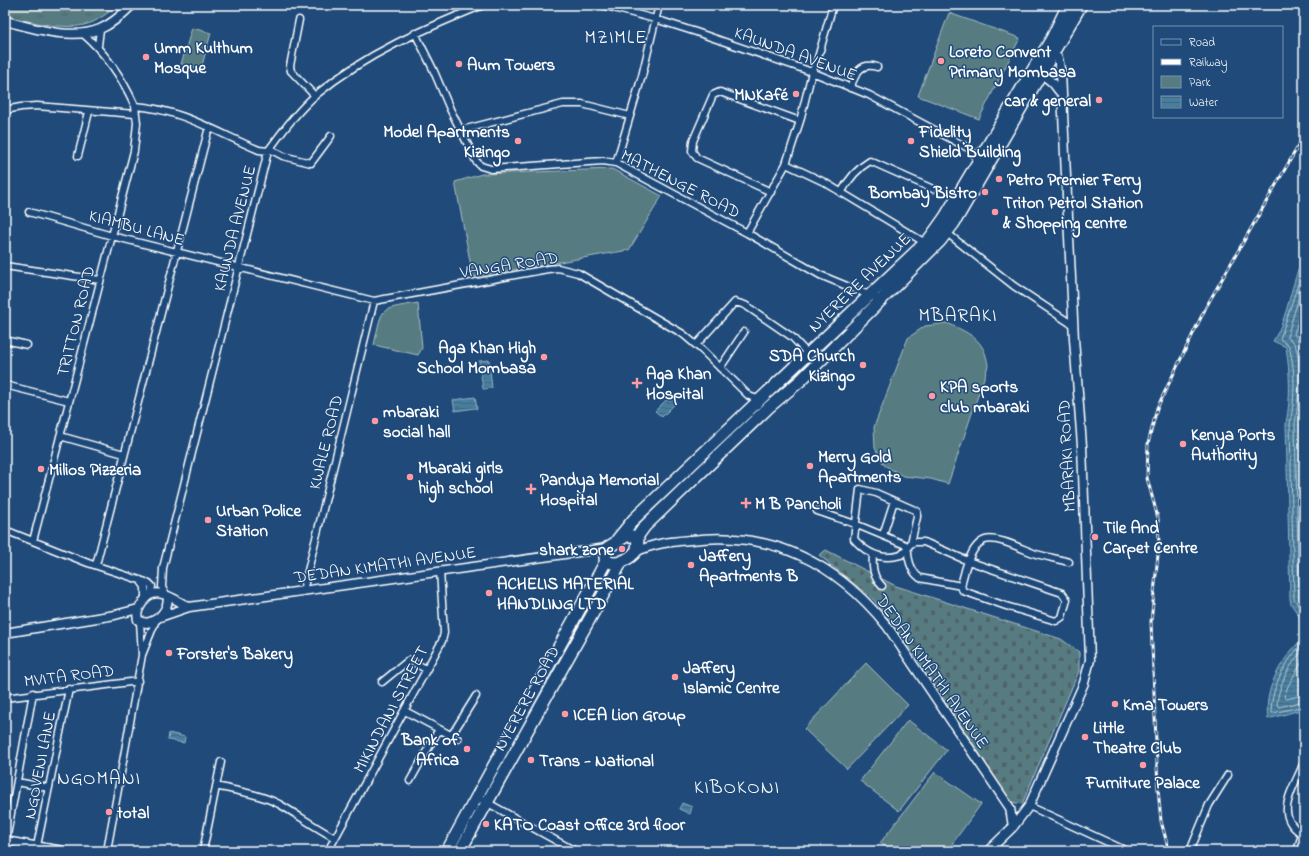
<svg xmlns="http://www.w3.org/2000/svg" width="1309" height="856" viewBox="0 0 1309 856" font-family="'Indie Flower',sans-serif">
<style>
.grass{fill:url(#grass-tufts);stroke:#aabec0}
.cemetery{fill:url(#cemetery-stones);stroke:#aabec0}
.park{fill:#567c82;stroke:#aabec0}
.water{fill:url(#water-rules);stroke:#90b2c6}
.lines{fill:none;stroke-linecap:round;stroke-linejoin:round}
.shore{stroke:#b5cbd9;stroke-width:1}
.street-casing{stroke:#fff;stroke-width:9}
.secondary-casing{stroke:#fff;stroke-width:11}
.highway-casing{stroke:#fff;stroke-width:14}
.street{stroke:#1f4a7a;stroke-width:6}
.secondary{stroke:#1f4a7a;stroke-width:8}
.highway{stroke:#1f4a7a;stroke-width:11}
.rail-casing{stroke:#fff;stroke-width:3}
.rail{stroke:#1f4a7a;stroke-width:1.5;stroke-dasharray:4.5;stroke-linecap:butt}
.poi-dot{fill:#ff9aa2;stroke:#1f4a7a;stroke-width:1.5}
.labels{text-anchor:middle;stroke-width:3;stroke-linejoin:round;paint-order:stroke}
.poi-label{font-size:17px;font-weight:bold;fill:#fff;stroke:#1f4a7a;text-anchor:start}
.street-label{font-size:17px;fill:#fff;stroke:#1f4a7a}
.quarter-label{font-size:19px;letter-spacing:1px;fill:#fff;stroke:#1f4a7a}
</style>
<defs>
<pattern id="grass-tufts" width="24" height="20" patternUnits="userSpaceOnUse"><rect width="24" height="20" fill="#567c82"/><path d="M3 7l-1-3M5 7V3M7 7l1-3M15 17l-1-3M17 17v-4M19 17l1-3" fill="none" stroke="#516467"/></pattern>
<pattern id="cemetery-stones" width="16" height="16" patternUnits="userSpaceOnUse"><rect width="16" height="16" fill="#567c82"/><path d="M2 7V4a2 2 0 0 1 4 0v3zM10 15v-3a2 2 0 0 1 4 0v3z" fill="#516467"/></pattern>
<pattern id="water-rules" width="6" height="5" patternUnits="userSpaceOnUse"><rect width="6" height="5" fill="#467ea0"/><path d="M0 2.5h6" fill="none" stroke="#496576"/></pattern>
</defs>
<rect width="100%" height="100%" fill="#1f4a7a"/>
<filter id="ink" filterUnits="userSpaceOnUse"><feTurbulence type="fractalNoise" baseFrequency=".025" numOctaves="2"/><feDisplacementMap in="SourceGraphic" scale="8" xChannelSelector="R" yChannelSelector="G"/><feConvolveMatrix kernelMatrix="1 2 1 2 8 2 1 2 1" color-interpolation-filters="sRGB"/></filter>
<g filter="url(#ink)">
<path class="grass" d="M5,5h114c-8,5 -17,13 -26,17 -24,11 -63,-1 -88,-6z"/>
<path class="cemetery" d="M826,550l70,36 165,53 18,13v19l-57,133 -11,-2 -95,-145 -42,-57 -55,-45z"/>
<path class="park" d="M949,13l71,25 -41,81 -61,-23z
M192,28l19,5 -10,36 -20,-5z
M612,169l50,27 -33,54 -156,27 -18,-95 27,-8z
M418,303l4,45 -4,7 -44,-10c9,-40 4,-35 44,-42z
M947,323c22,10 38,16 41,43l-40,118 -17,-5 -28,-3 -19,-11 -9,-17 -1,-21 34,-89 17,-12z
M866,663l42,42 -61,64 -43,-40z
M908,720l39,30 -48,61 -39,-30z
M935,772l46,32 -34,47h-55l-12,-8z"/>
<path class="water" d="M1304,257v366l-13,-19 -1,-5 -4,-176c5,-25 4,-50 0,-76l-13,-6c16,-24 17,-58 31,-84z
M489,360l3,28 -9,1 -4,-28z
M671,395l6,7 -15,15 -7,-6z
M475,397l2,12 -2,-1 -20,3 -2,-11z
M1304,637v72l-36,10c-5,-31 15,-62 36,-82z
M169,733l16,4 -1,6 -16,-3z
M682,803l10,4 -2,7 -11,-5z"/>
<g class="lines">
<path class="shore" d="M1304,266l-24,73 9,7c7,25 6,52 1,78l4,174 10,18
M1304,280l-17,57c2,2 5,3 7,6 9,15 4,64 1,81l4,174 5,9
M1304,302l-10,32 6,9 4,30
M1304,409l-3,16 3,109
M1304,642c-18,18 -32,43 -33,70l2,1 31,-7
M1304,649c-14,14 -26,37 -27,56l2,2 25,-6
M1304,658l-16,28 -4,11 2,2 18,-4"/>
<defs>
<path id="street" d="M602,5l53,14 41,13 116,40 57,23 101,54 9,13
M833,5l-16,56 -5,11 -12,49 -14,43 38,18 103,62
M299,20l-9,46 1,5 24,25
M82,33c24,20 40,44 53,73 45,3 83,27 124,44l9,1
M415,33l18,36 17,40 26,52 5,5 10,3 83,-6 29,-2 13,2 131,70 73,42 61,25
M98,46l2,-17
M850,88c6,-15 10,-26 27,-21
M5,110l16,-3 16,-1 98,8
M462,130l101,-26h19l48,12
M270,149l13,7 28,7 20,-27
M78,156l11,-44
M616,163l26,-87 17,-71
M771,192l-74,-34 -5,-7 1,-10 20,-46 7,-3 80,29
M841,193c7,-13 17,-25 29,-32l63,28
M29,212l83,24 262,65 174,-32 10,-1 20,5 105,61 20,17 46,45 11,4
M747,233l39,-69
M947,233l67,53 59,39
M5,266l95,14
M5,340l22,5
M696,345l39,-43 10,3 47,32 16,17
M720,368l24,-36
M5,385l64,16
M60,436l64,18
M817,511l38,13 53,22
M5,530l83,33 61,20 3,3 -1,8
M883,535l11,-34
M33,541l101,-390 3,-28 -2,-17
M908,548l-7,7c-19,6 -34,-1 -47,-16l6,-50 16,4 41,18v6l-6,26
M873,555c-1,12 0,22 9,31
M96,565l113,-438
M140,580l5,7v11
M961,586l-41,-8c-10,-7 -13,-22 -12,-32l6,-4h10l44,19 94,32 5,7 -5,17 -6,4 -50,-15 -43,-15c-4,-5 1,-15 2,-21 3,-10 9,-26 20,-30 13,-4 39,10 51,14 11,3 22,5 33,8
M303,591l71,-290
M165,594l-3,-7 1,-19 105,-417c15,-20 30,-41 49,-57 50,-41 107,-65 166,-89
M140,622l2,32
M382,682l27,-22 17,9
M5,698l133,-17
M405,711l53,28
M451,736l25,-40
M1304,762c-10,27 -33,54 0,73
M410,781l29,-52
M17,782l32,6
M216,786c21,5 44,8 63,18 19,11 37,24 56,34
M477,797l98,54
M1029,806l98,45
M6,841l27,-148
M38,851l-1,-5 32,-157
M107,851l35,-196 14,-35
M203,851l18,-89
M328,851l114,-210 2,-8 -4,-62
M1190,851l19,-46 19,-30
M1297,851l5,-17"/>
<path id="secondary" d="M5,21c29,7 66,20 95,8 12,-5 23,-15 32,-24
M1038,71l15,12 7,9
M635,552c21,-9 33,-10 56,-12 82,-10 145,23 196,86l123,182 3,19
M168,597c0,13 -9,24 -22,26l-8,-3c-2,-8 1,-12 5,-18 11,-19 32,-2 46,5
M160,617l29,-10 418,-59
M5,633l110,-18 23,-6
M5,841l58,10
M988,851l25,-24 16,-21 55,-123 6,-23 -8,-214 -8,-107 -13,-266 -3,-15 -9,-7"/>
<path id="highway" d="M626,536h8l4,3 -1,11c-6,8 -24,20 -32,8l2,-10z
M637,537l8,-11 124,-119 31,-26 140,-140 14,-18 127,-218
M617,540l17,-21 296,-281 15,-21 107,-179 16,-33
M447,851l159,-290
M460,851l162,-290"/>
</defs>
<use href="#street" class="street-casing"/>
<use href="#secondary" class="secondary-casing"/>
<use href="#highway" class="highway-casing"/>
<use href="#street" class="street"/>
<use href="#secondary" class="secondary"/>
<use href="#highway" class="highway"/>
<defs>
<path id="rail" d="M1169,851l-8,-30 -3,-32 -7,-167 8,-77 -1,-27 -11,-40 1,-34 9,-36 49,-101 98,-171"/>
</defs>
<use href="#rail" class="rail-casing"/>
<use href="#rail" class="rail"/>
</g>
</g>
<g class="poi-dot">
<circle cx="146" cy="57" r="4"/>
<circle cx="941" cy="61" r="4"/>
<circle cx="459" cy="64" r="4"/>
<circle cx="796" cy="94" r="4"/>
<circle cx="1099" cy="100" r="4"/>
<circle cx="518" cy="141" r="4"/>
<circle cx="911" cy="141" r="4"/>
<circle cx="999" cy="179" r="4"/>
<circle cx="985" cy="192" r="4"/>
<circle cx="995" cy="212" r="4"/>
<circle cx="544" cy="357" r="4"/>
<circle cx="863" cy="365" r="4"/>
<path d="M635 377h4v4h4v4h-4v4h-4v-4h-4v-4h4z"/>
<circle cx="932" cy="396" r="4"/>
<circle cx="375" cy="421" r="4"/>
<circle cx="1183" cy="444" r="4"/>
<circle cx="810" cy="466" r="4"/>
<circle cx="41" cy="469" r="4"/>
<circle cx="410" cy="477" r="4"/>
<path d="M529 483h4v4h4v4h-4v4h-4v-4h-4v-4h4z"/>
<path d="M744 497h4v4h4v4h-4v4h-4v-4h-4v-4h4z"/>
<circle cx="208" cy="520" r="4"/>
<circle cx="1095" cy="537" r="4"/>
<circle cx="622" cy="549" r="4"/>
<circle cx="691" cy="565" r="4"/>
<circle cx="489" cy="593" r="4"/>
<circle cx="169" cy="653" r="4"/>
<circle cx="675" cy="677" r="4"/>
<circle cx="1115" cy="704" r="4"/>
<circle cx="565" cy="714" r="4"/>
<circle cx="1085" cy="737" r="4"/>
<circle cx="467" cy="749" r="4"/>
<circle cx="531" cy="760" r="4"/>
<circle cx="1143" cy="765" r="4"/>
<circle cx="109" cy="812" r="4"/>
<circle cx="486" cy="824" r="4"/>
</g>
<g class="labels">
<g class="poi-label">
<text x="154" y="53">Umm Kulthum<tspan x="154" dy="20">Mosque</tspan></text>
<text x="949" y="57">Loreto Convent<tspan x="949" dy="20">Primary Mombasa</tspan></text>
<text x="467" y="70">Aum Towers</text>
<text x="788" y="100" text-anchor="end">MNKafé</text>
<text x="1091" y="106" text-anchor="end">car &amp; general</text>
<text x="510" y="137" text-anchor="end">Model Apartments<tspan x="510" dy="20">Kizingo</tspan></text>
<text x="919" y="137">Fidelity<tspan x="919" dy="20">Shield Building</tspan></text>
<text x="1007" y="185">Petro Premier Ferry</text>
<text x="977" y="198" text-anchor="end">Bombay Bistro</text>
<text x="1003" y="208">Triton Petrol Station<tspan x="1003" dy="20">&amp; Shopping centre</tspan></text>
<text x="536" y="353" text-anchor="end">Aga Khan High<tspan x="536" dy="20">School Mombasa</tspan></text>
<text x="855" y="361" text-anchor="end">SDA Church<tspan x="855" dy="20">Kizingo</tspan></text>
<text x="646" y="379">Aga Khan<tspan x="646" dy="20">Hospital</tspan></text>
<text x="940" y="392">KPA sports<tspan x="940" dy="20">club mbaraki</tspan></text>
<text x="383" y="417">mbaraki<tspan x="383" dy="20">social hall</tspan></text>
<text x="1191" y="440">Kenya Ports<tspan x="1191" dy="20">Authority</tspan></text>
<text x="818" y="462">Merry Gold<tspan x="818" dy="20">Apartments</tspan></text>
<text x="418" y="473">Mbaraki girls<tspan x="418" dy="20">high school</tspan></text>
<text x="49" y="475">Milios Pizzeria</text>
<text x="540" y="485">Pandya Memorial<tspan x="540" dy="20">Hospital</tspan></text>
<text x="755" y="509">M B Pancholi</text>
<text x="216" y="516">Urban Police<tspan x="216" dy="20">Station</tspan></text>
<text x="1103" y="533">Tile And<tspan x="1103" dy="20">Carpet Centre</tspan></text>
<text x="614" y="555" text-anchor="end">shark zone</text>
<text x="699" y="561">Jaffery<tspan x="699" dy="20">Apartments B</tspan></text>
<text x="497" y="589">ACHELIS MATERIAL<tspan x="497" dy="20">HANDLING LTD</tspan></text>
<text x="177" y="659">Forster's Bakery</text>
<text x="683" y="673">Jaffery<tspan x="683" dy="20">Islamic Centre</tspan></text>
<text x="1123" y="710">Kma Towers</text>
<text x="573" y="720">ICEA Lion Group</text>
<text x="1093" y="733">Little<tspan x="1093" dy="20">Theatre Club</tspan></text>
<text x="459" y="745" text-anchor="end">Bank of<tspan x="459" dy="20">Africa</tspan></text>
<text x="539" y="766">Trans - National</text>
<text x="1143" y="788" text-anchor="middle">Furniture Palace</text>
<text x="117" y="818">total</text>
<text x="494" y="830">KATO Coast Office 3rd floor</text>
</g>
<g class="street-label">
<text transform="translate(796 53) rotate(20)" y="6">KAUNDA AVENUE</text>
<text transform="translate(681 183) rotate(27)" y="6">MATHENGE ROAD</text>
<text transform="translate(137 227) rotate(15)" y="6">KIAMBU LANE</text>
<text transform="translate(234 228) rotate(-76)" y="6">KAUNDA AVENUE</text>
<text transform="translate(509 264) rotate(-9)" y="6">VANGA ROAD</text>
<text transform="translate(859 282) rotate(-44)" y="6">NYERERE AVENUE</text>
<text transform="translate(75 321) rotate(-76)" y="6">TRITTON ROAD</text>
<text transform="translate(325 442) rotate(-76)" y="6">KWALE ROAD</text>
<text transform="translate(1066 456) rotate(-93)" y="6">MBARAKI ROAD</text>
<text transform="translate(385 564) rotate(-8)" y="6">DEDAN KIMATHI AVENUE</text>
<text transform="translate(933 671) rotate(55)" y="6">DEDAN KIMATHI AVENUE</text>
<text transform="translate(69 675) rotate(-7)" y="6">MVITA ROAD</text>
<text transform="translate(526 698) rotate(-61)" y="6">NYERERE ROAD</text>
<text transform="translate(390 709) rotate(-62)" y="6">MIKINDANI STREET</text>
<text transform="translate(39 765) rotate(-79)" y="6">NGOVENI LANE</text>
</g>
<g class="quarter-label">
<text x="616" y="43">MZIMLE</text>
<text x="958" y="321">MBARAKI</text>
<text x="99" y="784">NGOMANI</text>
<text x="737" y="793">KIBOKONI</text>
</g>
</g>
<rect width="1309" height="856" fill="none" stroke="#1f4a7a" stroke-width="20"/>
<rect x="10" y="10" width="1289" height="836" fill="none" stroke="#fff" stroke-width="1.5" filter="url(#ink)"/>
<rect x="1153" y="26" width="130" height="92" fill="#1f4a7a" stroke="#7992af"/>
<rect x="1161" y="39" width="20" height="6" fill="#1f4a7a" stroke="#7992af"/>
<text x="1189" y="46" font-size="12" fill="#ffffff">Road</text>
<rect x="1161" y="59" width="20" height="6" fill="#ffffff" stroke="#7992af"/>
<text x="1189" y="66" font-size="12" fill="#ffffff">Railway</text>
<rect x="1161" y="76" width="20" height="12" fill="#567c82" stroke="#7992af"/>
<text x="1189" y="86" font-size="12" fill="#ffffff">Park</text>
<rect x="1161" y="96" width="20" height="12" fill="url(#water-rules)" stroke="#7992af"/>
<text x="1189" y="106" font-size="12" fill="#ffffff">Water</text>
</svg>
